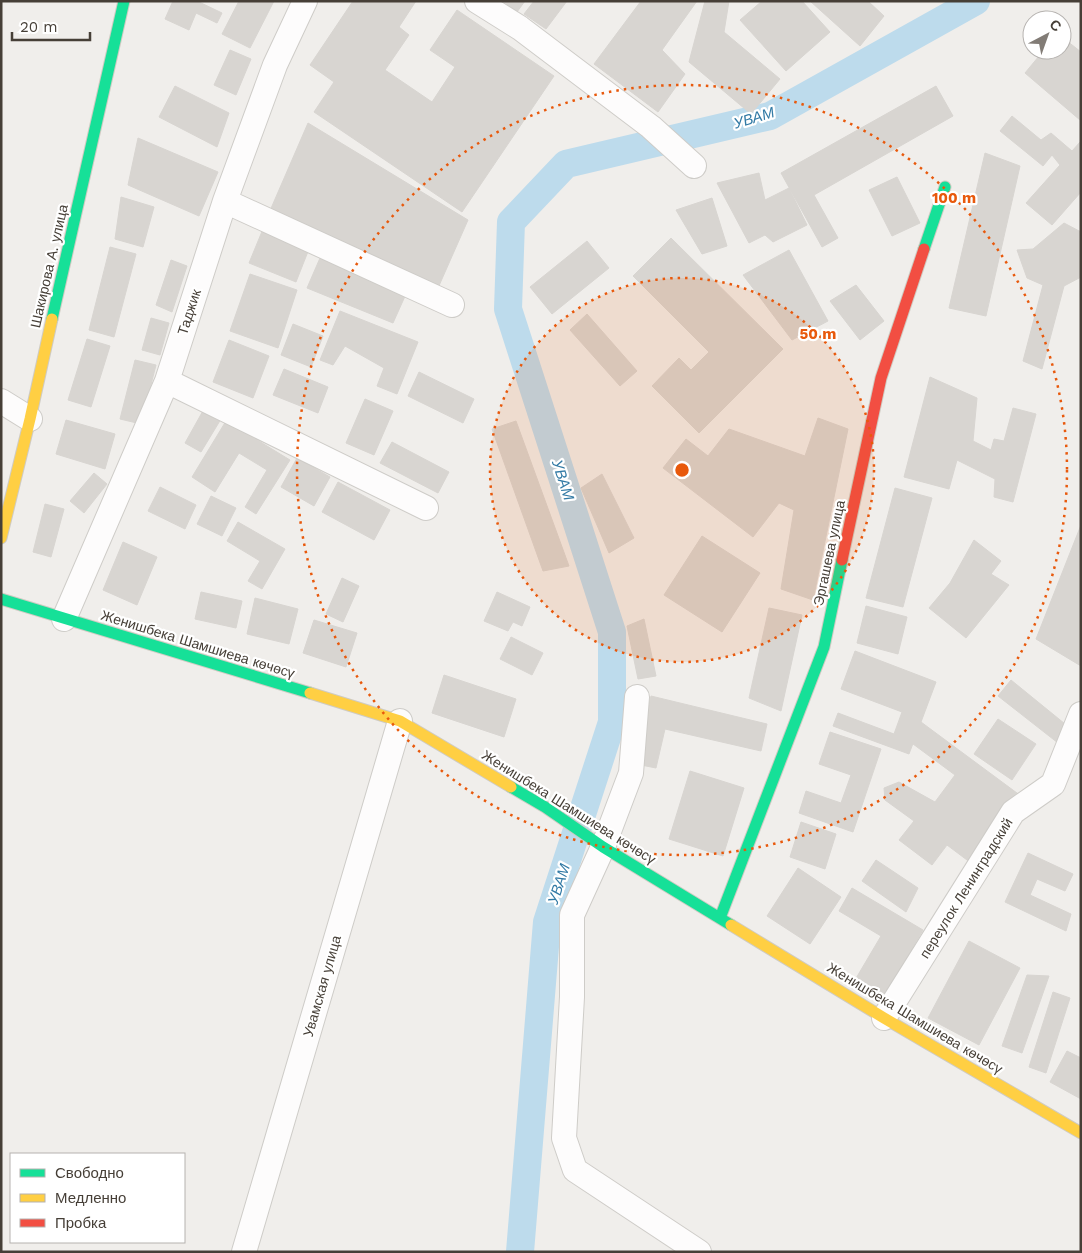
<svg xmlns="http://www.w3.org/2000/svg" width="1082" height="1253" viewBox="0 0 1082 1253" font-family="'Work Sans',sans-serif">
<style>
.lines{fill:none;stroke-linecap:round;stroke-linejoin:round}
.canal{stroke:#bddbec;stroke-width:28}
.building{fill:#d8d5d1;stroke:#d8d5d1}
.street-casing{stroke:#ceccc8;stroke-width:26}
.fast-casing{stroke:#cfcbc2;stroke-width:13}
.slow-casing{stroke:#cfcbc2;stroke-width:13}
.jam-casing{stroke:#cfcbc2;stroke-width:13}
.street{stroke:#fdfcfc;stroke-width:24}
.fast{stroke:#16e098;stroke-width:11}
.slow{stroke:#ffcf43;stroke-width:11}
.jam{stroke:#f24e42;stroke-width:11}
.ring{fill:none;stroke:#e8590c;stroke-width:2.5;stroke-dasharray:2.5 5}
.labels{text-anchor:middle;stroke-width:4.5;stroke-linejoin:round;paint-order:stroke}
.street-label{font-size:14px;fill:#463f37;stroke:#fff}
.water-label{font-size:15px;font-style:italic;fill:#327aa5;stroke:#fff}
.centre{fill:#e8590c;stroke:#fff;stroke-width:2.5}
.ring-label{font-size:15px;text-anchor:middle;font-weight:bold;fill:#e8590c;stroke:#fff;stroke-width:4.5;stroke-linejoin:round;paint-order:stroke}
</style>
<rect width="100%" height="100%" fill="#f0eeeb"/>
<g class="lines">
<path class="canal" d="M520,1252l27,-330 65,-200v-90l-104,-323 3,-87 55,-58 204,-48 206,-115"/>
</g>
<path class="building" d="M173,1h24l25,12 -5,10 -21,-10 -7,17 -24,-11z
M239,1h35l-24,47 -28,-14z
M353,1h63l-17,26 10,8 -24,35 47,32 23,-35 -25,-17 27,-40 97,66 -92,136 -148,-100 20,-30 -24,-17z
M503,1h22l-8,11z
M534,1h33l-21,28 -22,-15z
M641,1h56l-35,49 23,24 -27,38 -64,-48z
M705,1h24l-5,31 56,47 -29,35 -62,-52z
M762,1h40l28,31 -44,39 -46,-51z
M810,1h58l16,15 -24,30z
M1062,37l19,15 -1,68 -55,-47 19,-23h18z
M230,50l21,9 -15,36 -22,-10z
M175,86l54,27 -12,34 -58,-30z
M936,86l17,30 -139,79 24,43 -16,9 -41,-74z
M1012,116l29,24 10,-7 21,18 9,-10v51l-29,33 -26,-22 34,-38 -8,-10 -9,11 -43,-35z
M308,123l160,97 -30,68 -169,-75z
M138,138l80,34 -19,44 -71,-31z
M985,153l35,13 -34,150 -37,-8z
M759,173l6,27 24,-12 18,37 -34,17 -8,-7 -16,8 -32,-60z
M897,177l23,46 -28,13 -23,-46z
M121,197l33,10 -11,40 -28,-8z
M712,198l15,48 -25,8 -26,-44z
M1064,223l17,9v45l-17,9 -22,83 -19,-8 20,-76 -16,-7 -10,-28 16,-1z
M263,229l46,20 -13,33 -47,-19z
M671,238l112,111 -84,84 -47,-47 27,-28 12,12 18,-18 -76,-76z
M587,241l22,27 -57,46 -22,-27z
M110,247l26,7 -22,83 -25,-7z
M789,250l39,71 -36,19 -49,-65z
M320,258l86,36 -13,29 -86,-35z
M171,260l16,6 -15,46 -16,-7z
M250,274l47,16 -19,58 -48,-17z
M856,285l28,36 -24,19 -30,-39z
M340,311l78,31 -21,52 -20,-8 7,-18 -39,-22 -12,19 -13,-5z
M587,314l50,57 -17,15 -50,-56z
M151,318l18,5 -9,32 -18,-5z
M293,324l30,12 -12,31 -30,-12z
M87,339l23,7 -19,61 -23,-7z
M229,340l40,16 -16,42 -40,-16z
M135,360l21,5 -15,59 -21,-5z
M284,369l44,18 -10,26 -45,-18z
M419,372l55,27 -11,24 -55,-27z
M930,377l47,21 -4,43 18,9 3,-11 10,2 9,-33 23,6 -23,88 -19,-5 1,-18 -38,-19 -8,29 -45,-12z
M365,399l28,12 -19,44 -28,-12z
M204,409l17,10 -20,33 -16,-9z
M818,418l30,11 -35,171 -32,-11 13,-79 -15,-7 -26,34 -90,-69 23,-29 22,17 21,-27 76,27z
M66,420l49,14 -10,35 -49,-15z
M226,421l64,39 -34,54 -11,-7 22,-37 -28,-17 -24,39 -23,-15z
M516,421l53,145 -26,5 -51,-142z
M392,442l57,30 -11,21 -58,-30z
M297,458l33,19 -16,29 -33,-19z
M94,473l13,11 -23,29 -14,-12z
M602,474l32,64 -25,15 -28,-65z
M338,482l52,28 -16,30 -52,-28z
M160,487l36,18 -11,24 -37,-18z
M895,488l37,10 -29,109 -37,-9z
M211,496l25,12 -14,28 -25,-12z
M45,504l19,5 -13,48 -18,-5z
M238,522l47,27 -23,40 -14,-8 12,-20 -33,-20z
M1081,525v141l-45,-27z
M702,536l58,37 -38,59 -58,-37z
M974,540l27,21 -10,13 18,11 -43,53 -37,-30 21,-25z
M123,542l34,15 -20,48 -34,-15z
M342,578l17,8 -16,36 -17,-8z
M201,592l41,9 -6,27 -41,-9z
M497,592l33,15 -8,19 -9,-4 -5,9 -24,-10z
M255,598l43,11 -9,35 -42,-10z
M866,606l41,11 -9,37 -41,-11z
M769,608l33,7 -21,96 -32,-13z
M644,619l12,57 -18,3 -11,-53z
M314,620l43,13 -11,34 -43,-14z
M511,637l32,16 -11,22 -32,-16z
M855,651l81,31 -27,72 -76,-28 5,-13 56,21 8,-22 -61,-23z
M444,675l72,24 -12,38 -72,-24z
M1011,680l59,48 -12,15 -60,-47z
M651,696l116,28 -6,27 -96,-22 -9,39 -20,-4z
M998,719l38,25 -24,36 -38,-26z
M921,722l100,74 -50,67 -24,-18 -15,20 -33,-25 15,-19 -29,-21 -1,-12 15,-6 36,20 20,-27 -42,-31z
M830,732l51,17 -28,83 -54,-19 7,-22 35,12 10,-28 -32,-11z
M690,771l54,17 -21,68 -54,-17z
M801,822l35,12 -11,35 -35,-12z
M1028,853l45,21 -8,17 -28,-12 -7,16 41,19 -5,17 -61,-29z
M876,860l42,28 -12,24 -44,-31z
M798,868l43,29 -31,47 -43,-28z
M852,888l71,42 -42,71 -26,-21 26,-44 -42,-25z
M969,941l51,27 -41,77 -51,-27z
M1027,975l22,1 -27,77 -20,-7z
M1053,992l17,6 -24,75 -17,-6z
M1067,1051l14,7v41l-31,-17z"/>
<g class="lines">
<defs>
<path id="street" d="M477,1l43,27 131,99 43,39
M225,201l227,104
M167,381l259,127
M1,401l29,18
M64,619l103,-238 58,-180 50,-136 30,-64
M637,697l-6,76 -28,74 -31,68v82l-8,141 11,32 124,82
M884,1018l129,-206 40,-28 28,-70
M244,1252l156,-531"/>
<path id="fast" d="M924,249l21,-62
M52,319l72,-318
M1,599l309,94
M511,787l34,20 58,40 128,78
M720,918l104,-271 18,-87"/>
<path id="slow" d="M1,538l29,-119 22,-100
M310,693l90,28 111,66
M731,925l153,93 197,115"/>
<path id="jam" d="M842,560l39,-182 43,-129"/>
</defs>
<use href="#street" class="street-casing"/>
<use href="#fast" class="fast-casing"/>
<use href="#slow" class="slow-casing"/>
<use href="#jam" class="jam-casing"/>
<use href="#street" class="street"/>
<use href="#fast" class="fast"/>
<use href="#slow" class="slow"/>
<use href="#jam" class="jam"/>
</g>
<circle cx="682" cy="470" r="192" fill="#e8590c" fill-opacity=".12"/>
<g class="ring">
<circle cx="682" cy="470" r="192"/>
<circle cx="682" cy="470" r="385"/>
</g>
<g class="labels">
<g class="street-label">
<text transform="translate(49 266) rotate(-77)" y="5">Шакирова А. улица</text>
<text transform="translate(189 312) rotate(-72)" y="5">Таджик</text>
<text transform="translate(829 553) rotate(-78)" y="5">Эргашева улица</text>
<text transform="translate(198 644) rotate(17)" y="5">Женишбека Шамшиева көчөсү</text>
<text transform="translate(569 807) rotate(32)" y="5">Женишбека Шамшиева көчөсү</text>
<text transform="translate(966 888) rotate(-58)" y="5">переулок Ленинградский</text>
<text transform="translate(322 986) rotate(-74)" y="5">Увамская улица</text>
<text transform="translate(915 1018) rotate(31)" y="5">Женишбека Шамшиева көчөсү</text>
</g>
<g class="water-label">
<text transform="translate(754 118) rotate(-17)" y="5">УВАМ</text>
<text transform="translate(563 480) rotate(72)" y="5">УВАМ</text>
<text transform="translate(559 884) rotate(-72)" y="5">УВАМ</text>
</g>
</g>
<circle cx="682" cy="470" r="8" class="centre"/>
<g class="ring-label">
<text x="954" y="203">100 m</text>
<text x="818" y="339">50 m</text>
</g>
<rect width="1082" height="1253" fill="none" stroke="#463f37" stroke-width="5"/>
<rect x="10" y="1153" width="175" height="90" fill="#ffffff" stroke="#b5b2af"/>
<rect x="20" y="1169" width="25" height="8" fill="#16e098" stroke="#b5b2af"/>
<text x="55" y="1178" font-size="15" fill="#463f37">Свободно</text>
<rect x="20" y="1194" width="25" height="8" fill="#ffcf43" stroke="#b5b2af"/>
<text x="55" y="1203" font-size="15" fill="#463f37">Медленно</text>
<rect x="20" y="1219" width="25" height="8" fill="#f24e42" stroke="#b5b2af"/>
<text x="55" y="1228" font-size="15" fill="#463f37">Пробка</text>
<g transform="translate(1047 35) rotate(41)"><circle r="24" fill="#ffffff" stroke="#b5b2af"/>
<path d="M0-4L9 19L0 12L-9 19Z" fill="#827c76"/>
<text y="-8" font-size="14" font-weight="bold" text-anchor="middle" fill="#463f37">С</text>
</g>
<path d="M12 32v8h78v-8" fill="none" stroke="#463f37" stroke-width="2.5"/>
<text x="20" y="32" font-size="15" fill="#463f37" stroke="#ffffff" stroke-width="4" paint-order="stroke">20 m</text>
</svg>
